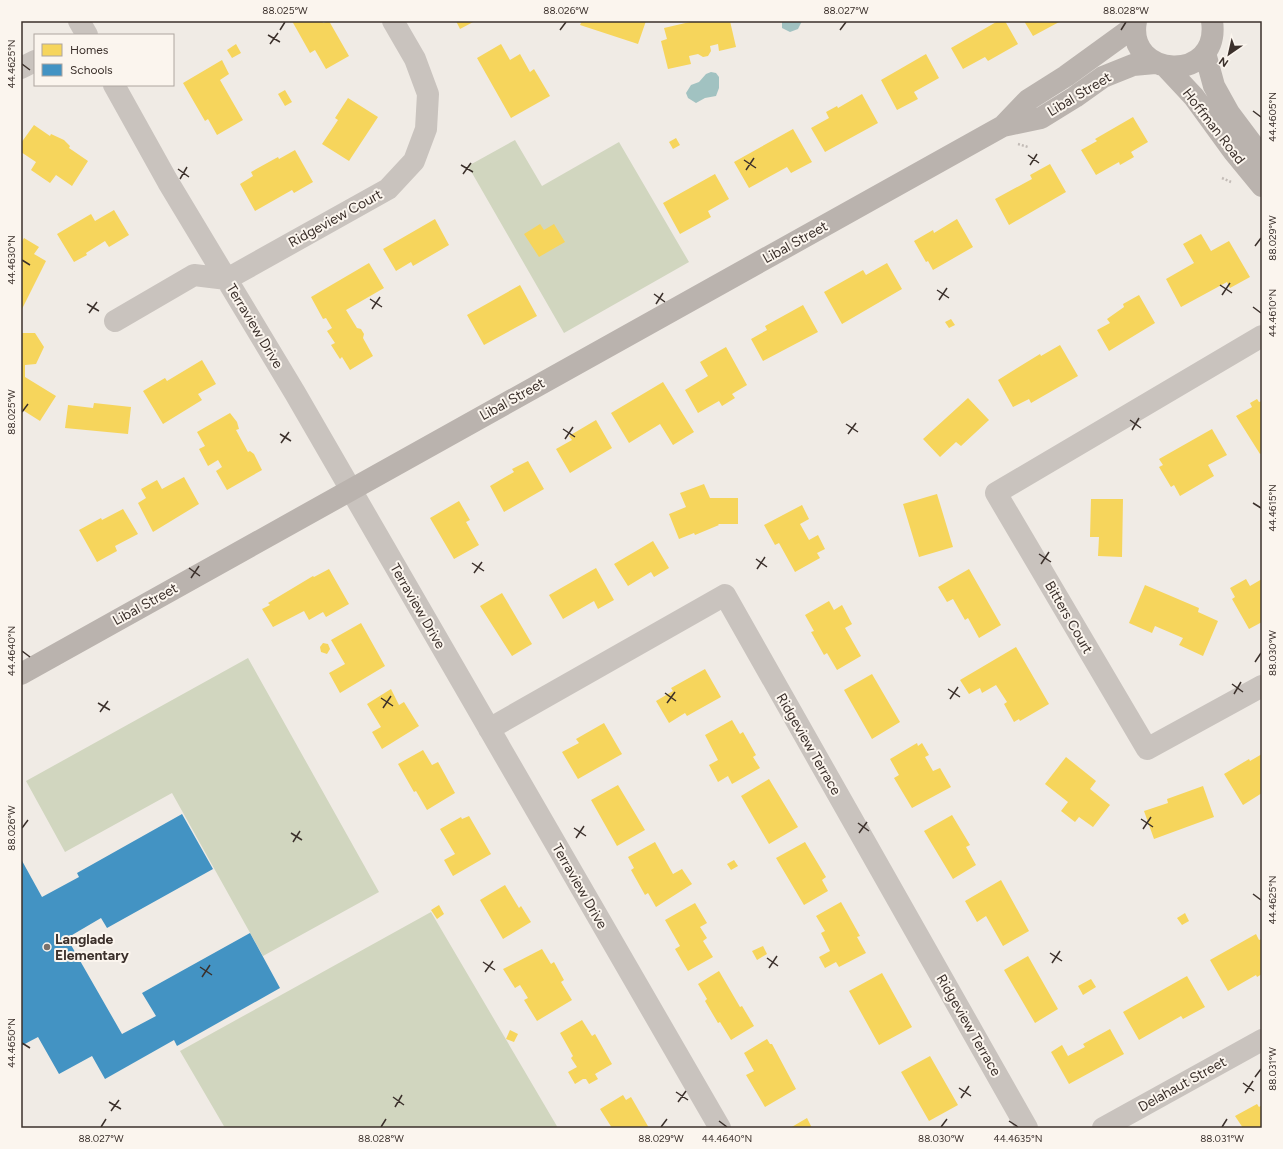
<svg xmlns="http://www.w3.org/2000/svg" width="1283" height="1149" viewBox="0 0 1283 1149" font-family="Figtree,sans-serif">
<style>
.green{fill:#d1d6bf}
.water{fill:#a1c2c1}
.homes{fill:#f6d55c}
.schools{fill:#4393c3}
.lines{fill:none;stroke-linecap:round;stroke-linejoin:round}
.path{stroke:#c2bbb6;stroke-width:2.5;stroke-dasharray:2 2;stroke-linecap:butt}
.street{stroke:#c9c3be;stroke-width:22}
.secondary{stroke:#bab3ae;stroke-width:22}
.ticks{fill:none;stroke:#3b302b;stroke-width:1.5}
.poi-dot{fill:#7a716c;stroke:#fbf5ee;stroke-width:1.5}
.labels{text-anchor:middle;stroke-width:4;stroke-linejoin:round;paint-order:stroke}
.street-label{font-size:14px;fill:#3b302b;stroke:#fbf5ee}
.poi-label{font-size:14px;font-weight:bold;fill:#3b302b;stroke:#fbf5ee;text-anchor:start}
.neatline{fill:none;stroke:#3b302b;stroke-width:1.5}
.ticks-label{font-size:10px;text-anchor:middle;fill:#3b302b}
</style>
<rect width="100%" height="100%" fill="#f0ebe5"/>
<path class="green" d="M515,140l27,46 77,-44 70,120 -125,71 -96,-167z
M248,658l131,234 -116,64 -91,-163 -107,59 -39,-71z
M431,912l127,216h-333l-45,-77z"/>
<path class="water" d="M782,21h20l-4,8 -8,3 -8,-4z
M711,72l5,1 3,4v11l-3,8 -11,2 -9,5 -8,-5 -2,-5 5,-8 8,-3 7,-8z"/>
<path class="homes" d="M292,21h30l1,2 6,-2 20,35 -23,13 -11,-19 -5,3z
M456,21h19l-15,8z
M582,21h64l-8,23 -58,-19z
M694,21h36l6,26 -17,4 -1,-7 -8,2 1,5 -3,5 -5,1 -5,-3 -9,2 2,8 -23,5 -7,-28 6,-2 -3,-11z
M998,21h7l13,23 -30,17 -3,-4 -22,12 -12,-21z
M1024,21h37l-28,15z
M236,44l5,9 -9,5 -5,-8z
M501,44l9,16 10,-6 10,18 4,-3 16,27 -39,22 -34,-60z
M926,54l13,24 -25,14 4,7 -21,11 -16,-30z
M222,60l7,14 -9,6 23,40 -26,15 -9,-16 -3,2 -22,-38z
M285,90l7,12 -7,4 -7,-12z
M862,94l16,29 -53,29 -14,-24 18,-10 -3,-6 11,-6 1,2z
M348,98l30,19 -29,44 -27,-17 16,-24 -3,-2z
M1133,117l15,25 -17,10 3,5 -14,8 -1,-3 -23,13 -15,-25 16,-9 -2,-2z
M34,125l16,11 1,-2 13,6 6,6 -1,2 19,13 -16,25 -16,-11 -6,8 -19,-13 5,-8 -15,-10v-9z
M793,129l19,33 -21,11 -4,-6 -38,21 -15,-26z
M676,138l4,7 -7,4 -4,-7z
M295,150l18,32 -19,11 -2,-3 -37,21 -15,-27 13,-8 -2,-4 27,-15 1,2z
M1050,164l16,28 -57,33 -14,-26 37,-20 -2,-4z
M715,174l14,25 -21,12 3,6 -31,17 -17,-31z
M114,210l15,25 -20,12 -4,-6 -19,12 1,2 -13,7 -17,-28 34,-20 4,7z
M435,219l14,26 -36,21 -2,-4 -15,9 -13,-22z
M957,219l16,28 -40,23 -5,-9 -2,1 -12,-21 19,-11 1,3z
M540,224l4,6 10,-6 11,18 -26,15 -15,-23z
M1201,234l10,17 18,-10 21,36 -20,11 -3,-6 -46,25 -15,-28 28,-16 -11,-19z
M24,238l15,9 -5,7 12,7 -25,50v-68z
M369,263l15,25 -38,22 11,18 4,1 3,5 -1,4 10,18 -23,14 -8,-13 -2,2 -9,-14 4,-2 -8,-12 5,-3 -6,-10 -3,1 -12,-22z
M887,263l15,26 -60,35 -18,-32 39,-22 3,5z
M520,285l17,31 -53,29 -17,-30z
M1139,295l16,28 -46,28 -12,-21 13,-7 -3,-4 17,-12 -1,-3z
M803,305l15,27 -55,29 -12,-22 16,-9 -2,-4z
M951,319l4,6 -6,3 -4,-6z
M21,333h14l9,14 -8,17 -11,1v12l31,19 -16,25 -19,-12z
M1060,345l18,31 -47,27 -2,-4 -16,8 -15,-27 42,-26 1,2z
M726,347l21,38 -15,9 3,4 -13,8 -3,-5 -21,12 -13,-23 23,-14 -8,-14z
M202,360l14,24 -18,10 4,6 -39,24 -20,-33 22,-13 2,3z
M663,382l31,50 -21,13 -13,-21 -31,19 -18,-30z
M968,398l21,22 -28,26 -5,-4 -16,15 -17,-18z
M1257,399l2,3 3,-1v52l-2,1 -24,-38 16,-9 -2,-4z
M94,403l37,4 -3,27 -63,-6 3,-23 25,3z
M230,413l7,9 2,7 -3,1 12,22 2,-1 4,3 8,16 -35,20 -11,-19 6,-4 -4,-7 -10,6 -9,-17 6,-3 -8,-14z
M596,420l16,28 -42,25 -14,-24 16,-9 -3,-4z
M1212,429l15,26 -19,10 6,11 -34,20 -6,-11 -3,2 -12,-20 4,-2 -4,-6z
M528,461l16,28 -40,23 -14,-26 24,-14 -2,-3z
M184,477l15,27 -46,28 -15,-29 8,-5 -5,-9 16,-9 5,9z
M704,484l6,14h28v26h-20l1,1 -24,10 -1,-2 -15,6 -10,-25 17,-7 -6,-14z
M937,494l16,53 -34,10 -16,-53z
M1091,499h32l-1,58 -24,-1 1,-19h-9z
M459,501l11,19 -4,2 13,23 -25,14 -24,-41z
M802,505l7,14 -9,5 9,16 9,-5 7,14 -8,4 3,5 -25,14 -16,-29 -4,2 -11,-20z
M123,509l15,25 -23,12 2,5 -20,11 -18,-32 22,-12 1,2z
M653,541l16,27 -15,9 -3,-5 -23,14 -14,-22z
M596,568l18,32 -16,9 -4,-8 -31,18 -14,-24z
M329,569l20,35 -23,13 -3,-5 -14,8 -5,-9 -31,16 -11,-18 8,-4 -2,-2 45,-27 1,1z
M969,569l32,56 -22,13 -11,-20 -3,2 -12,-21 -6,3 -9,-15z
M1246,579l4,7 12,-7v43l-13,7 -17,-30 3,-2 -5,-9z
M1145,585l54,23 -1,4 20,9 -15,35 -24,-11 4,-7 -28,-12 -3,7 -23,-10z
M502,593l30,51 -20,12 -32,-50z
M829,601l5,9 8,-5 10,19 -7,4 16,28 -24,14 -10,-17 -3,2 -13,-23 3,-1 -9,-16z
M361,623l24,43 -45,27 -11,-20 16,-9 -14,-24z
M323,643l5,1 2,5 -3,5 -6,-2 -1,-5z
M1016,647l33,57 -29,17 -1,-2 -5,3 -10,-18 3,-2 -11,-17 -14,8 -2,-5 -11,6 -9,-14z
M705,669l16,28 -34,19 -2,-3 -16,10 -13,-22 17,-10 -2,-3z
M872,674l28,48 -28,17 -28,-49z
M391,689l8,16 5,-3 15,24 -37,23 -10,-17 9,-5 -14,-23z
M732,720l8,14 3,-2 13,23 -3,2 7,11 -28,16 -4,-8 -10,6 -9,-17 9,-5 -13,-25z
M604,723l18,31 -44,25 -16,-27 17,-9 -3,-4z
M917,743l1,3 4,-3 7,12 -4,2 8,14 7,-3 11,19 -39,21 -18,-30 5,-3 -9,-16z
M423,750l9,15 6,-3 17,31 -28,17 -11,-19 -2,1 -16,-28z
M1262,754v39l-19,12 -19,-31 25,-15 1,2z
M1066,757l30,24 -6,8 20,16 -17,22 -14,-10 -4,5 -14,-11 7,-9 -23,-18z
M769,779l29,48 -29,17 -28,-48z
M618,785l27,45 -28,16 -26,-46z
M1203,786l11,31 -60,22 -10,-28 24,-8 -1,-4z
M952,815l18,30 -4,2 10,18 -23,14 -29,-48z
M469,816l22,38 -38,22 -9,-16 11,-6 -15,-25 21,-12 1,2z
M655,842l18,32 9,-5 10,15 -36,23 -8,-14 -3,2 -14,-25 3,-2 -6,-11z
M805,842l21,35 -4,3 6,11 -24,14 -28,-47z
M734,860l4,6 -7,4 -4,-6z
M1001,880l28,51 -26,15 -17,-30 -9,6 -12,-21z
M505,885l14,23 2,-2 10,16 -28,17 -23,-39z
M841,902l19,34 -3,1 9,16 -27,14 -3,-5 -11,6 -6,-11 11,-6 -9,-18 4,-2 -9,-15z
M695,903l12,20 -7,4 7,11 -4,3 10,16 -25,14 -13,-22 5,-3 -15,-26z
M439,905l5,9 -7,5 -6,-9z
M1185,913l4,8 -7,4 -5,-7z
M1256,934l3,6 3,-1v35l-5,3 -1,-2 -28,16 -18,-31z
M763,946l4,8 -10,6 -5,-9z
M542,949l9,15 3,-2 10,18 -3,2 11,18 -35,21 -13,-21 4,-2 -8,-13 -5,3 -12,-19z
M1028,956l30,53 -23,14 -31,-53z
M719,971l21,36 2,-1 12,20 -23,14 -11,-18 -2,1 -13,-22 2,-2 -9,-15z
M882,973l30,54 -33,18 -30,-54z
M1187,976l18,31 -22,12 -2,-3 -42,24 -16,-28z
M1091,979l5,8 -13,8 -5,-9z
M582,1020l10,16 3,-2 17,30 -17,10 3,5 -9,5 -3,-5h-3l-8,5 -7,-12 9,-5 -6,-9 2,-2 -13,-23z
M1110,1029l14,25 -55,30 -18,-32 11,-7 6,11 17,-9 -2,-3z
M510,1030l8,4 -4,8 -8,-3z
M767,1039l3,5h2l24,45 -31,18 -19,-32 8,-4 -10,-18z
M930,1056l28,49 -29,16 -28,-49z
M623,1095l3,5 5,-3 18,31h-37l-12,-19z
M1257,1104l2,3 3,-2v23h-19l-8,-12z
M807,1118l5,10h-22z"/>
<path class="schools" d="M182,814l31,55 -106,59 -6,-10 -34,20 55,96 34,-18 -14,-23 108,-60 30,55 -103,58 -3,-6 -69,39 -13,-23 -33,18 -21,-37 -17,9v-187l21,38 37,-20 -2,-4z"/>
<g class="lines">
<path class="path" d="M1018,144l10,3
M1222,178l9,4"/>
<path class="street" d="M79,21l8,14
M21,68l14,-7
M114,85l54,97 127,211 425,735
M115,321l79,-46 33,4 161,-90 26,-28 12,-32 2,-35 -13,-35 -22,-38
M1262,336l-266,157 151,256 115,-63
M489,729l236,-134 302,533
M1103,1128l159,-88"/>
<path class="secondary" d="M1136,21c-11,58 85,63 76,0
M1205,53l9,33 15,27 24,32 9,36
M1166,67l28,30 40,55 28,34
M1003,126l38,-8 34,-21 28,-20 30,-12 22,-2
M21,674l982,-548 25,-26 38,-24 69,-50"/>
</g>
<path class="ticks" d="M280,30l5,-8M560,30l6,-8M840,30l6,-8M1121,30l5,-8M268,35l12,7M270,44l8,-11M22,64l8,6M1253,111l8,6M1028,155l11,8M744,160l12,8M461,165l12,7M1030,165l7,-11M178,169l11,8M746,170l8,-12M463,174l8,-11M180,179l7,-12M1255,246l6,-8M22,260l8,5M1220,285l12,8M937,290l12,8M654,294l11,8M1222,295l8,-12M370,299l12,8M939,300l8,-12M87,304l12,7M656,304l7,-11M1253,307l8,6M372,309l8,-12M89,313l8,-11M22,412l6,-8M1130,420l11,8M846,424l12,8M563,429l12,8M1132,430l7,-12M280,434l11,7M848,434l8,-11M565,439l8,-12M281,443l8,-11M1253,503l8,5M1039,554l12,8M756,559l11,8M472,563l12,8M1041,564l8,-12M189,568l11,8M757,569l8,-12M474,573l8,-11M191,578l8,-12M22,651l8,6M1255,662l6,-9M1232,684l11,8M948,689l12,8M665,693l11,8M1234,694l7,-12M381,698l12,8M950,699l8,-12M98,703l12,7M667,703l8,-11M383,708l8,-12M100,712l8,-11M1141,819l12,8M858,823l11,8M22,828l6,-8M574,828l12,8M1143,829l8,-12M291,833l11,7M859,833l8,-11M576,838l8,-12M293,842l7,-11M1253,894l8,6M1050,953l12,8M767,958l11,8M483,962l12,8M1052,963l8,-12M200,967l12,8M769,968l8,-12M485,972l8,-11M202,977l8,-12M22,1043l8,5M1255,1077l6,-8M1243,1083l11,8M959,1088l12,8M676,1092l12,8M1245,1093l8,-12M393,1097l11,8M961,1098l8,-12M109,1102l12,7M678,1102l8,-11M395,1107l7,-12M111,1111l8,-11M719,1121l8,6M1009,1121l9,6M101,1127l5,-8M381,1127l5,-8M661,1127l6,-8M941,1127l6,-8M1222,1127l5,-8"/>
<circle class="poi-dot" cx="47" cy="947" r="4"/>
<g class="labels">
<g class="street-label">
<text transform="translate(1079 94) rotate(-31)" y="5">Libal Street</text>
<text transform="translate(1214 126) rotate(52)" y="5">Hoffman Road</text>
<text transform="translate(335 218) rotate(-29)" y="5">Ridgeview Court</text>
<text transform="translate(795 242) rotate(-29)" y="5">Libal Street</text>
<text transform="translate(255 326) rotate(59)" y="5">Terraview Drive</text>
<text transform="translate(512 399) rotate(-29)" y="5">Libal Street</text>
<text transform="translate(145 604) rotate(-29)" y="5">Libal Street</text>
<text transform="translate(418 606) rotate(60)" y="5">Terraview Drive</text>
<text transform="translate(1069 617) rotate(60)" y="5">Bitters Court</text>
<text transform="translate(809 744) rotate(60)" y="5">Ridgeview Terrace</text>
<text transform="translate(580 886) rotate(60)" y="5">Terraview Drive</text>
<text transform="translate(969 1025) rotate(60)" y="5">Ridgeview Terrace</text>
<text transform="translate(1182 1084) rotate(-29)" y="5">Delahaut Street</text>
</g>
<g class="poi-label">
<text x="55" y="944">Langlade<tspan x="55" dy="16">Elementary</tspan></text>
</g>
</g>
<rect width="1283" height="1149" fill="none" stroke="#fbf5ee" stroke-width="44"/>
<rect x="34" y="34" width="140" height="52" fill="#fbf5ee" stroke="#aea6a0"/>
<rect x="42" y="44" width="20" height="12" fill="#f6d55c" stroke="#aea6a0"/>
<text x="70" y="54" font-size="12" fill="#3b302b">Homes</text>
<rect x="42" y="64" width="20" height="12" fill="#4393c3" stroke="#aea6a0"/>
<text x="70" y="74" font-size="12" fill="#3b302b">Schools</text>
<g transform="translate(1229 54) rotate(214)" stroke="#fbf5ee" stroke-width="3" paint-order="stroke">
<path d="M0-3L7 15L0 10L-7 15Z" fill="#3b302b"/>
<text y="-6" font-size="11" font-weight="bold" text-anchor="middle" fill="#3b302b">N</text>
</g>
<rect x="22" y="22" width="1239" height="1105" class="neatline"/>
<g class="ticks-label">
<text x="285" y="14">88.025°W</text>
<text x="566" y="14">88.026°W</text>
<text x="846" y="14">88.027°W</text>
<text x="1126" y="14">88.028°W</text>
<text transform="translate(11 64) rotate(-90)" y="4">44.4625°N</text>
<text transform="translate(1272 117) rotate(-90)" y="4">44.4605°N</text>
<text transform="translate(1272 238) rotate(-90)" y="4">88.029°W</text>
<text transform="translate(11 260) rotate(-90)" y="4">44.4630°N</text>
<text transform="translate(1272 313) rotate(-90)" y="4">44.4610°N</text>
<text transform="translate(11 412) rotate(-90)" y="4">88.025°W</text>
<text transform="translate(1272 508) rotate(-90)" y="4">44.4615°N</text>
<text transform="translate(11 651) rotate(-90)" y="4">44.4640°N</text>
<text transform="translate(1272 653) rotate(-90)" y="4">88.030°W</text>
<text transform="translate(11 828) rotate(-90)" y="4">88.026°W</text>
<text transform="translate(1272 900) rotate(-90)" y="4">44.4625°N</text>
<text transform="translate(11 1043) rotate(-90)" y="4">44.4650°N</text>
<text transform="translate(1272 1069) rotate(-90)" y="4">88.031°W</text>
<text x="101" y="1142">88.027°W</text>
<text x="381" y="1142">88.028°W</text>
<text x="661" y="1142">88.029°W</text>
<text x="727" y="1142">44.4640°N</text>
<text x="941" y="1142">88.030°W</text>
<text x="1018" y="1142">44.4635°N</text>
<text x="1222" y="1142">88.031°W</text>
</g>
</svg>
